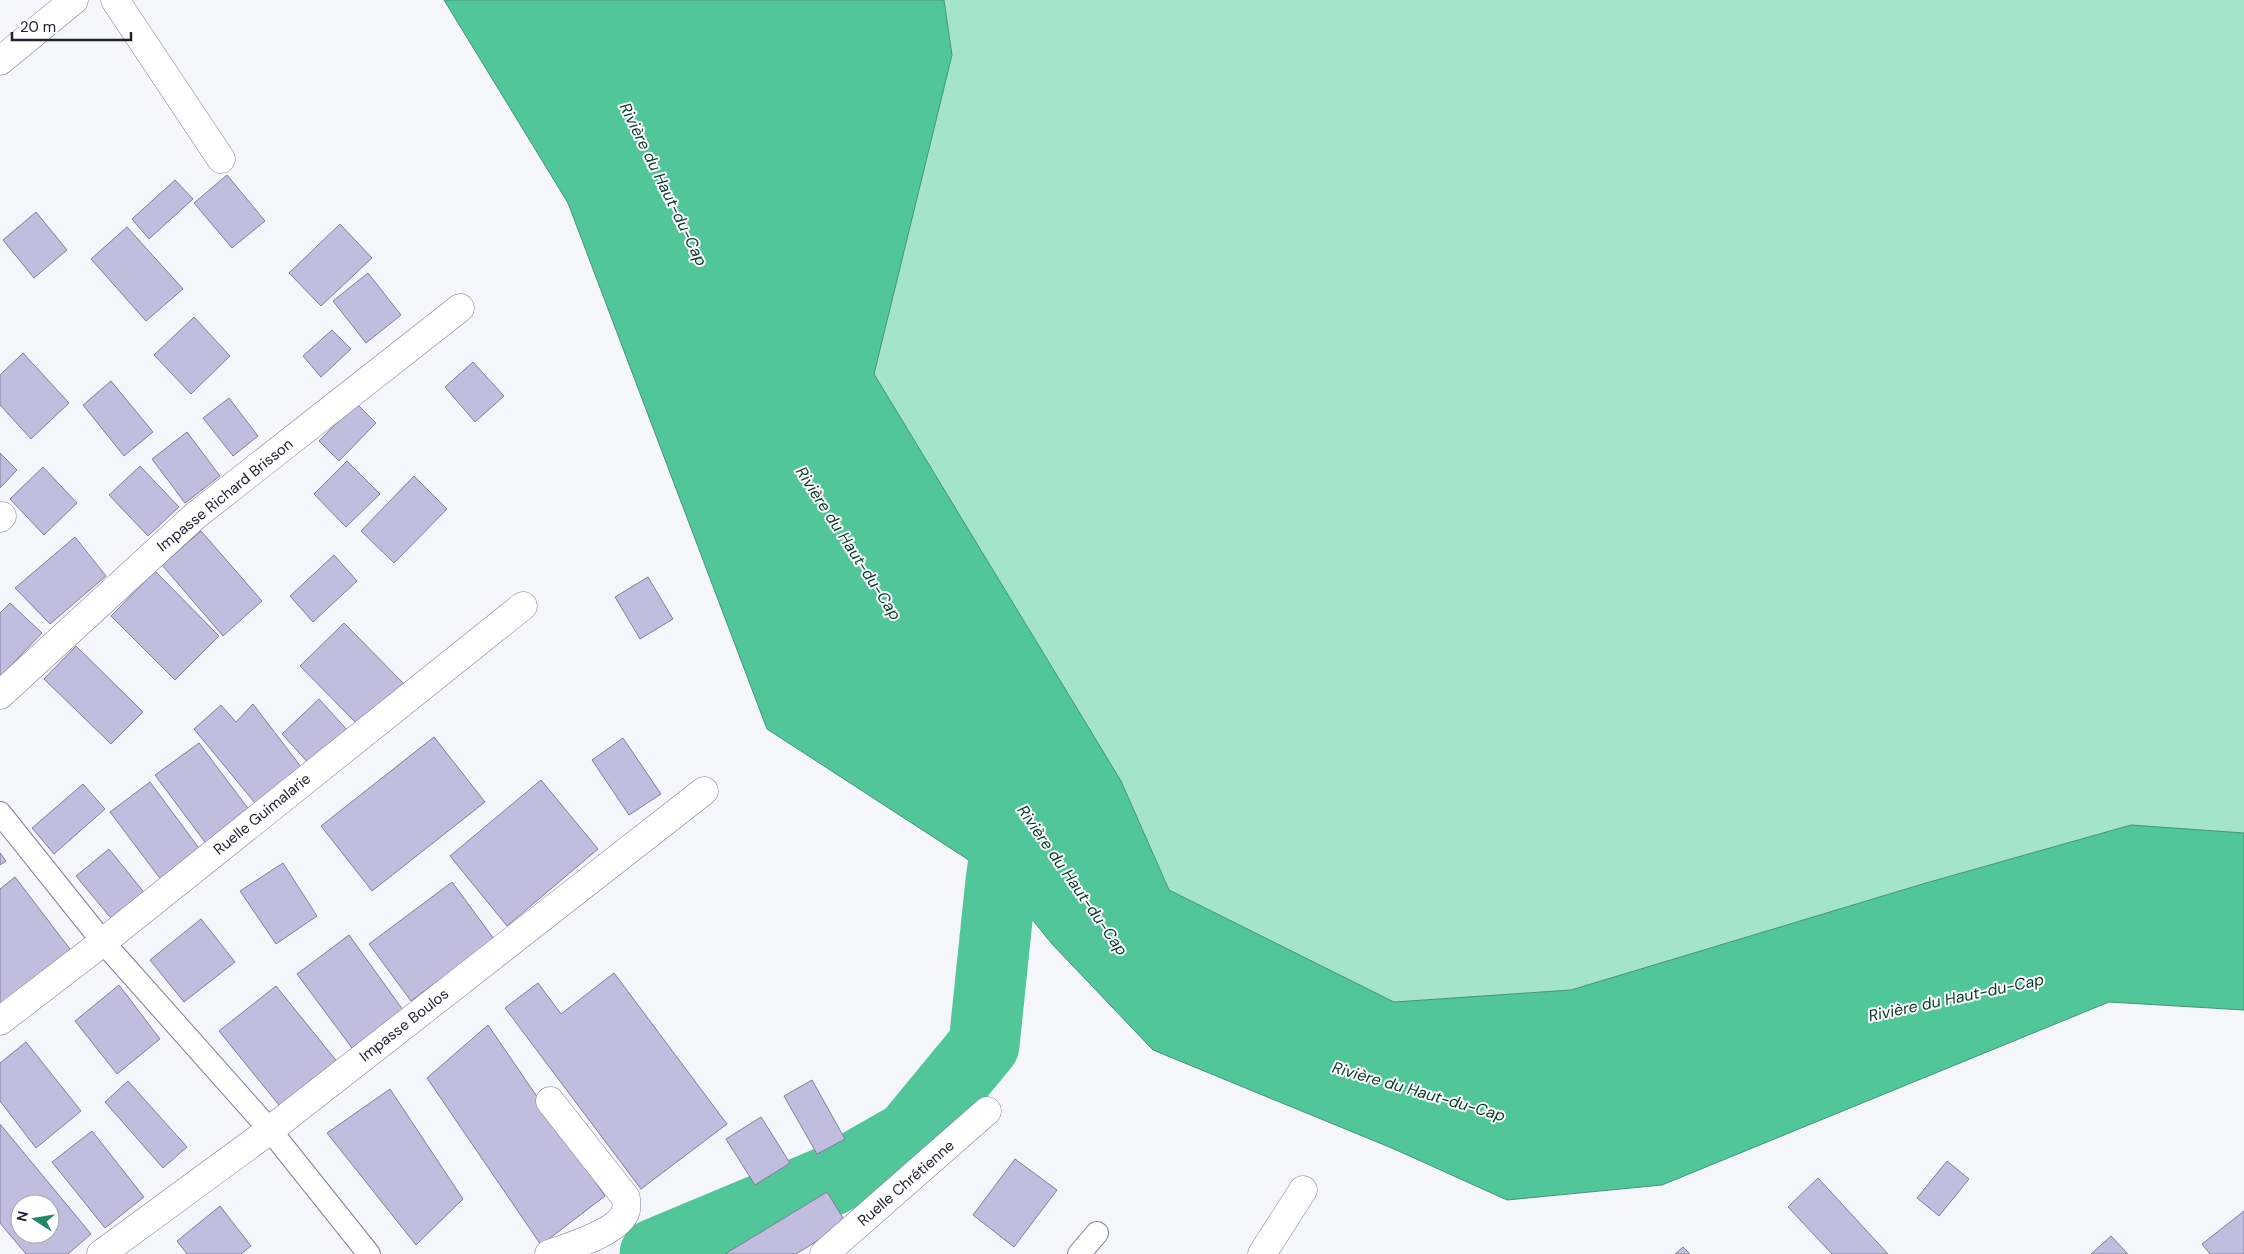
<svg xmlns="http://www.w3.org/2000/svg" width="2244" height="1254" viewBox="0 0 2244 1254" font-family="'DM Sans',sans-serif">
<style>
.green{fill:#a4e5c8}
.water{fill:#51c699;stroke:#439479}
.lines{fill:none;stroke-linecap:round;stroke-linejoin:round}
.river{stroke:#51c699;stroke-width:71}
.building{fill:#c0bddf;stroke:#817e9e;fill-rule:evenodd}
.service-casing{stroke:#7f7c9b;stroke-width:24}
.minor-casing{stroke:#7f7c9b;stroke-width:29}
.service{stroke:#fff;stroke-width:22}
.minor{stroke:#fff;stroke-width:28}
.labels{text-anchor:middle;stroke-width:4;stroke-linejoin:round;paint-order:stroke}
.street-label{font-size:15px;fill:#22212e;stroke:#fff}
.water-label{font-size:16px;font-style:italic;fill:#023827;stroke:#fff}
</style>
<rect width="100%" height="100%" fill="#f5f5fc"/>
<path class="green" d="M944,0h1300v833l-113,-8 -205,58 -355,107 -177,12 -225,-112 -48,-109 -247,-407 78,-319z"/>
<path class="water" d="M444,0h500l8,55 -78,319 247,407 48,109 225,112 177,-12 355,-107 205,-58 113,8v177l-135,-8 -447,183 -155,15 -113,-51 -241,-99 -101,-106 -51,-63 -234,-152 -199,-526z"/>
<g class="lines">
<path class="river" d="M655,1254l177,-74 77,-44 75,-91 17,-164 12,-85"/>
</g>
<path class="building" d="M227,175l38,46 -33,27 -38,-45z
M175,180l18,19 -44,40 -17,-20z
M36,212l31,38 -33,28 -31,-38z
M340,224l32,34 -51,48 -32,-33z
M127,227l56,62 -37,32 -55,-62z
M368,273l33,42 -35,28 -33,-42z
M194,317l36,39 -39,38 -37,-39z
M332,330l19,19 -30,28 -18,-21z
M23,353l46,50 -38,36 -31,-34v-30z
M473,362l31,34 -29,26 -30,-35z
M111,381l42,51 -29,24 -41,-51z
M229,398l29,38 -25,20 -30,-38z
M356,403l20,20 -37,38 -20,-20z
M187,432l33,44 -35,27 -33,-44z
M0,453l17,17 -17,18z
M347,461l33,33 -34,33 -32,-33z
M140,466l39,41 -31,29 -39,-41z
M43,467l34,36 -33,32 -34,-36z
M414,476l33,33 -53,54 -33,-32z
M201,531l61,70 -39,35 -61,-71z
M75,537l31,39 -56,48 -35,-36z
M334,555l23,26 -44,41 -23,-26z
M155,571l64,65 -44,44 -64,-64z
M648,577l25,42 -33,20 -25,-42z
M10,603l32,30 -42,44v-64z
M344,623l62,63 -44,43 -62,-63z
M76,646l67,66 -32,32 -67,-65z
M319,699l30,33 -38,34 -29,-32z
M253,704l52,68 -45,37 -66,-80 27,-24 15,17z
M434,737l51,65 -113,89 -51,-65z
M623,738l38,56 -32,21 -37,-55z
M199,743l57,76 -43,34 -58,-78z
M541,780l57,69 -91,77 -57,-70z
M150,782l54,73 -39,30 -55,-73z
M83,784l22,25 -51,45 -22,-26z
M109,849l38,47 -32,27 -39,-47z
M0,853l6,8 -6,4z
M283,863l34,53 -41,28 -36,-53z
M15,877l58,76 -73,56v-120z
M452,882l42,57 -83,62 -42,-57z
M201,919l34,43 -51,40 -34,-42z
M349,935l54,75 -51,38 -55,-74z
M614,973l113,151 -86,65 -136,-181 33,-25 23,31z
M119,985l41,54 -43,35 -42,-53z
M276,986l63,78 -56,46 -64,-79z
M488,1025l117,171 -64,49 -114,-167z
M26,1042l55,69 -45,37 -36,-47v-38z
M812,1080l33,59 -28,15 -33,-58z
M128,1081l59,66 -24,21 -58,-66z
M390,1089l73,110 -47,46 -89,-112z
M761,1117l29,46 -35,22 -29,-46z
M0,1124l91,110 -23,20h-42l-26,-31zM20,1204h30v30h-30z
M92,1131l52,66 -39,31 -53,-66z
M1015,1159l42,31 -43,57 -41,-32z
M1947,1161l22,18 -30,37 -22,-18z
M1818,1178l70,76h-56l-44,-47z
M827,1192l19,31 -50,31h-71z
M220,1206l31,40 -10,8h-54l-10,-13z
M2244,1211v43h-34l-8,-10z
M2111,1236l17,18h-37z
M1683,1247l7,7h-15z"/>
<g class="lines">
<defs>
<path id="service" d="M0,813l103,129 167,188 99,124
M1079,1254l18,-21"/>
<path id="minor" d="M115,0l106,159
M0,61l74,-61
M0,518l2,-2
M0,695l195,-179 265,-208
M0,1021l103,-79 420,-336
M101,1254l169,-124 434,-339
M549,1254c19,-7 72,-22 77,-44 1,-3 0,-8 0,-12l-76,-97
M824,1254l163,-143
M1262,1254l41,-64"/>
</defs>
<use href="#service" class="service-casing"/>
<use href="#minor" class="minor-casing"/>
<use href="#service" class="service"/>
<use href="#minor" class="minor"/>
</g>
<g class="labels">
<g class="street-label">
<text transform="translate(225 495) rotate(-39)" y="5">Impasse Richard Brisson</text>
<text transform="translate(262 814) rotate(-39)" y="5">Ruelle Guimalarie</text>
<text transform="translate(404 1025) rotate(-38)" y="5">Impasse Boulos</text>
<text transform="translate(906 1183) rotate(-41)" y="5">Ruelle Chrétienne</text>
</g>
<g class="water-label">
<text transform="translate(664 184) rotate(64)" y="6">Rivière du Haut-du-Cap</text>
<text transform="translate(849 543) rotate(57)" y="6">Rivière du Haut-du-Cap</text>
<text transform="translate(1073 880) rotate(55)" y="6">Rivière du Haut-du-Cap</text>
<text transform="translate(1956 997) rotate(-12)" y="6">Rivière du Haut-du-Cap</text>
<text transform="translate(1419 1091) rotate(16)" y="6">Rivière du Haut-du-Cap</text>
</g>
</g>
<g transform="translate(35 1219) rotate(282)"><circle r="24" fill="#ffffff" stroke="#a7a6ab"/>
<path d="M0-4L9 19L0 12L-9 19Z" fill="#208865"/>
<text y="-8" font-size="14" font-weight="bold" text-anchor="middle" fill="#22212e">N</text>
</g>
<path d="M12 32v8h119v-8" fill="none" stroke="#22212e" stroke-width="2.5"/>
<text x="20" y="32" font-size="15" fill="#22212e" stroke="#ffffff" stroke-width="4" paint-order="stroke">20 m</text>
</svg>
